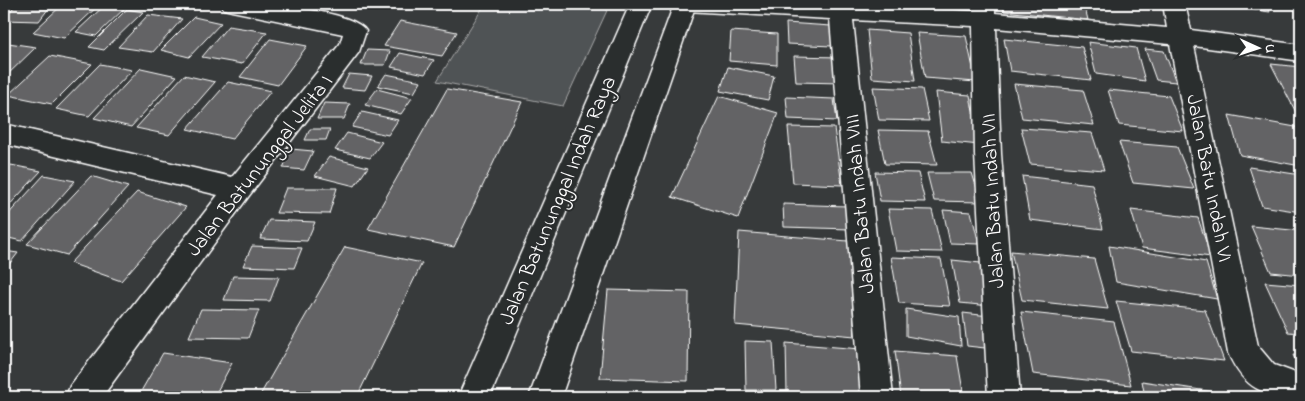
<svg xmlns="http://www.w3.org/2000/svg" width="1305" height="401" viewBox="0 0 1305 401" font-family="'Indie Flower',sans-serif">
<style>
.green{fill:#505354;stroke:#a8a9aa}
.building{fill:#636465;stroke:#fff}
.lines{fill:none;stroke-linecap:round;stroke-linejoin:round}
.street-casing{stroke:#fff;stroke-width:3}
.secondary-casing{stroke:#fff;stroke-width:3}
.street{fill:#2a2d2e;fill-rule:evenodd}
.secondary{fill:#2a2d2e;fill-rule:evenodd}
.labels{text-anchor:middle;stroke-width:4;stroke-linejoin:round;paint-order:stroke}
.street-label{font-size:21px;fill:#fff;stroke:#2a2d2e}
</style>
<rect width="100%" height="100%" fill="#373a3b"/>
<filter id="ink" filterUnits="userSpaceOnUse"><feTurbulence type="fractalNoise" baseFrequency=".02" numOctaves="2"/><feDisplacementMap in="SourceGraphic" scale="10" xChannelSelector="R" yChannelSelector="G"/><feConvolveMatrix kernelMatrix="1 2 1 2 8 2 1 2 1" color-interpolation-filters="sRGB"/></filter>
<g filter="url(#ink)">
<path class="green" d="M485,4h125l-47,102 -126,-25z"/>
<path class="building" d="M16,4h36l-13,17 -35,-1z
M63,4h37l-36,34 -31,-6z
M106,4h23l-33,32 -20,-4z
M923,4h51l1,8 -52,-5z
M1002,4h82l4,16 -84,-9z
M1212,4h55l3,8z
M127,9l16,3 -39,38 -15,-3z
M148,15l34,4 -29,33 -35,-5z
M194,17l27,6 -32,34 -28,-7z
M400,21l57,11 -15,24 -58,-10z
M786,23l45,3 1,20 -45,-2z
M228,26l39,6 -25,32 -40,-7z
M867,30l41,3 7,48 -43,-3z
M731,31l46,3v31l-48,-4z
M917,33l49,3 10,46 -51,-4z
M270,39l37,7 -29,39 -38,-8z
M1004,39l78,8 9,33 -81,-9z
M1088,42l48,6 9,33 -49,-7z
M8,43l28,4 -32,31v-32z
M1145,49l19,2 12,31 -20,-2z
M367,50l23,1 -5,14h-24z
M400,53l34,7 -9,14 -34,-7z
M50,56l42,8 -40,40 -44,-9z
M794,56l44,1 4,26 -46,-1z
M100,64l32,6 -43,46 -33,-7z
M1271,64l30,3v55z
M728,67l46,9 -6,24 -48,-9z
M141,68l36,8 -46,51 -37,-9z
M349,74l23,2 -7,14 -23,-2z
M386,74l35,7 -7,12 -36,-7z
M184,75l31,7 -46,53 -33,-7z
M228,82l43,9 -39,48 -45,-10z
M1014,84l69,6 11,35 -72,-7z
M873,87l49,2 7,32 -50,-1z
M377,89l35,9 -11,16 -36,-9z
M447,89l75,13 -68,145 -86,-18z
M1108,90l61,6 14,35 -64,-6z
M936,92l34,3 9,50 -37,-4z
M719,96l59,17 -40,105 -66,-21z
M786,97l48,2 3,22 -49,-2z
M324,103l26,1 -6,15h-27z
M362,112l36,8 -10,15 -36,-8z
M1229,115l72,13v38l-61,-11z
M788,127l46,1 8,57 -49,-2z
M1021,128l71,5 12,37 -74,-6z
M310,129h20l-4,11h-21z
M878,130l50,1 9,34 -52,-1z
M347,133l35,9 -12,16 -35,-8z
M1119,142l58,5 17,42 -61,-6z
M291,149l22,2 -9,19 -21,-2z
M329,157l39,10 -13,19 -40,-10z
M11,165l30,6 -37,40v-39z
M1249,167l52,8v37l-39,-6z
M875,172l43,1 7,29 -45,-1z
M927,173h45l9,29 -47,-1z
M44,175l31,6 -53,60 -18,-4v-18z
M91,176l37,11 -61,68 -40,-11z
M1022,176l70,8 11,45 -73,-9z
M286,188h51l-8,26 -53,-1z
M137,192l49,15 -65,74 -51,-18z
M783,204l64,2 3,23 -66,-2z
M888,209l44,1 10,42 -46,-1z
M943,210l28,2 8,32 -29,-1z
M1131,210l67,8 13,39 -69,-9z
M269,220l46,2 -8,19 -47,-2z
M1251,226l50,5v44l-30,-3z
M739,232l109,9 7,95 -120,-11z
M252,246l50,2 -8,20 -51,-2z
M1109,246l97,16 11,37 -101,-17z
M345,247l77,16 -65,134h-98z
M4,251l14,2 -14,18z
M1011,251l83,8 14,50 -86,-9z
M891,257l50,2 9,47 -51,-3z
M952,260l29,3 9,43 -30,-3z
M233,276l46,1 -9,24 -46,-1z
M1265,282l36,3v48l-13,-1z
M608,290l81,2 -1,89 -88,-3z
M1116,301l89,9 19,51 -93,-10z
M201,309l58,1 -11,28 -59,-1z
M906,309l53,8 2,29 -55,-10z
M1021,312l93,10 17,63 -98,-11z
M963,313l26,3 5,33 -27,-3z
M745,341l28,1 3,48h-30z
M786,343l75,6 4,48h-44l-34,-3z
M895,351l62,5 7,41h-63z
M163,353l69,10 -18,34h-47l-27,-4z
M1293,355l8,1v16z
M1142,381l85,13 1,3h-83z
M641,395l66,2h-66z"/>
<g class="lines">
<defs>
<path id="street" d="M221,4c27,-2 131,4 145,27l-7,21 -111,145 -146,200h-36l4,-11 148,-191 -214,-51v-20l228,53 108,-133 3,-10 -111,-23 -8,-2z
M675,4h166l132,7v-7h22v9l172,15 -4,-24h22l6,26 110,15v16l-107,-15 64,300 16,19 27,10v22c-37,0 -57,-8 -73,-44l-58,-309 -174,-16 5,126 19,243h-32l-13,-243 -2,-128 -120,-6 40,377h-32l-31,-378 -144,-8 -8,-2z"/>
<path id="secondary" d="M630,4h22l-162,393h-32z
M674,4h22l-135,393h-32z"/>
</defs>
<use href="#street" class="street-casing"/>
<use href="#secondary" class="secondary-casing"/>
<use href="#street" class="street"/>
<use href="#secondary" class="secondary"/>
</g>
</g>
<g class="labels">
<g class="street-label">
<text transform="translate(259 165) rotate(-52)" y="7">Jalan Batununggal Jelita I</text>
<text transform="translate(1210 178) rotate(79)" y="7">Jalan Batu Indah VI</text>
<text transform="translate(557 200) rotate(-67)" y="7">Jalan Batununggal Indah Raya</text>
<text transform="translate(992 201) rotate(-93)" y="7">Jalan Batu Indah VII</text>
<text transform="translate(859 204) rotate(-95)" y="7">Jalan Batu Indah VIII</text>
</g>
</g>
<rect width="1305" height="401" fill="none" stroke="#2a2d2e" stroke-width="20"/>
<rect x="10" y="10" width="1285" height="381" fill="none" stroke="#fff" stroke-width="2" filter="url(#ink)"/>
<g transform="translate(1258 48) rotate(93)" stroke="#2a2d2e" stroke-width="4" paint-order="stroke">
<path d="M0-4L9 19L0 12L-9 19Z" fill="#ffffff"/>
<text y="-8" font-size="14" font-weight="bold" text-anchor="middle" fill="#ffffff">U</text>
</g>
</svg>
